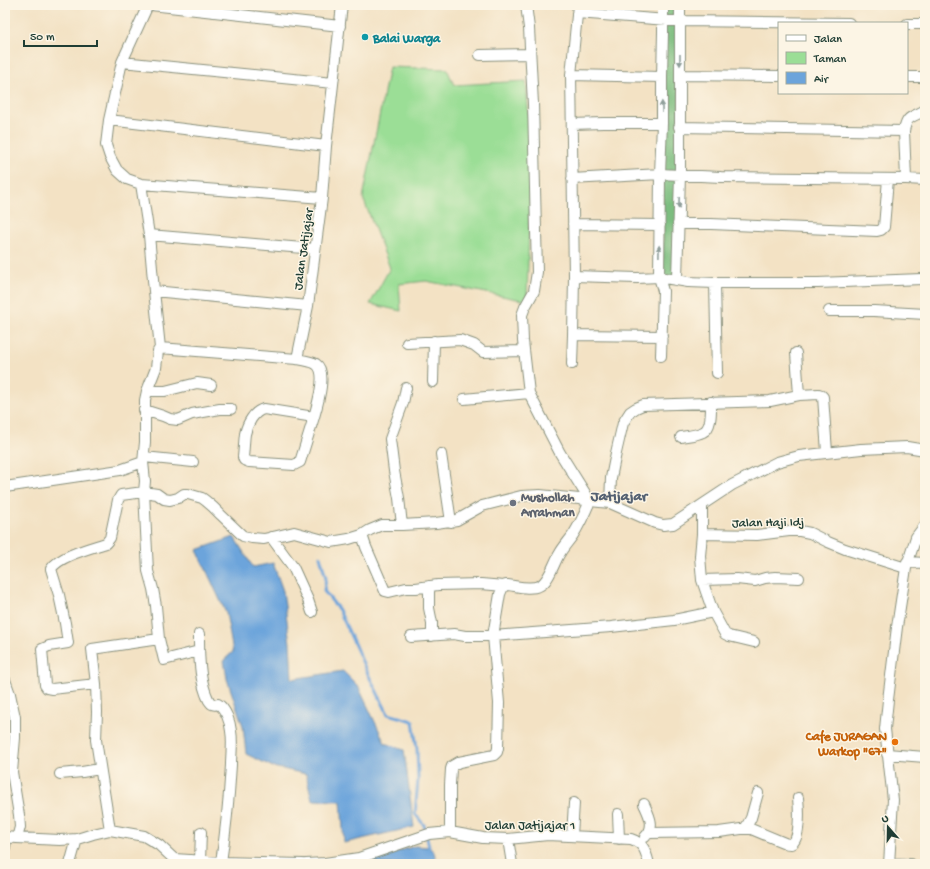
<svg xmlns="http://www.w3.org/2000/svg" width="930" height="869" viewBox="0 0 930 869" font-family="'Gochi Hand',sans-serif">
<style>
.green{fill:#9bde96;stroke:#5d8e65}
.forest{fill:#7cbd7f;stroke:#4e7d5a}
.water{fill:#6ca4db;stroke:#467088}
.lines{fill:none;stroke-linecap:round;stroke-linejoin:round}
.stream{stroke:#6ca4db;stroke-width:3}
.minor-casing{stroke:#89907c;stroke-width:12}
.minor{stroke:#fff;stroke-width:10}
.oneway{fill:#8f9e9a}
.culture-dot{fill:#0f9aa8;stroke:#fcf5e5;stroke-width:1.5}
.worship-dot{fill:#6b7280;stroke:#fcf5e5;stroke-width:1.5}
.food-dot{fill:#e8710a;stroke:#fcf5e5;stroke-width:1.5}
.labels{text-anchor:middle;stroke-width:3;stroke-linejoin:round;paint-order:stroke}
.culture-label{font-size:13px;font-weight:bold;fill:#0d838f;stroke:#fcf5e5;text-anchor:start}
.street-label{font-size:13px;fill:#1f3d34;stroke:#fcf5e5}
.worship-label{font-size:13px;font-weight:bold;fill:#5b616d;stroke:#fcf5e5;text-anchor:start}
.food-label{font-size:13px;font-weight:bold;fill:#c56008;stroke:#fcf5e5;text-anchor:end}
.quarter-label{font-size:15px;font-weight:bold;fill:#546172;stroke:#fcf5e5}
</style>
<rect width="100%" height="100%" fill="#fcf5e5"/>
<filter id="ink" filterUnits="userSpaceOnUse"><feTurbulence type="fractalNoise" baseFrequency=".025" numOctaves="2"/><feDisplacementMap in="SourceGraphic" scale="8" xChannelSelector="R" yChannelSelector="G"/><feConvolveMatrix kernelMatrix="1 2 1 2 8 2 1 2 1" color-interpolation-filters="sRGB"/></filter>
<filter id="wash" filterUnits="userSpaceOnUse"><feTurbulence type="fractalNoise" baseFrequency=".012" numOctaves="4" result="noise"/><feDisplacementMap in="SourceGraphic" scale="16" xChannelSelector="R" yChannelSelector="G"/><feGaussianBlur stdDeviation="0.9" result="paint"/><feColorMatrix in="noise" values="0 0 0 0 0 0 0 0 0 0 0 0 0 0 0 0 0 1.4 0 .05"/><feComposite in="paint" operator="in"/></filter>
<g filter="url(#wash)">
<rect width="100%" height="100%" fill="#f3e2c4"/>
<path class="green" d="M389,67l58,2 7,16 72,-4 5,66 -4,154 -101,-20 -27,3 2,27 -31,-7 20,-36 -27,-70z"/>
<path class="forest" d="M663,5h17l-3,274 -14,12z"/>
<path class="water" d="M234,537l19,30 20,-4 10,28 7,52 2,36 51,-8 15,15 27,57 19,7 10,77 -70,16 -3,-42 -29,-1 -6,-26 -33,-7 -27,-13 -3,-28 -16,-47 -3,-19 9,-8 -7,-39 -29,-63z
M415,846l14,1 5,5 3,12h-79z"/>
<g class="lines">
<path class="stream" d="M320,556l6,22 -2,13 15,19 27,60 22,44 25,7 4,28 1,30 -3,35 9,11 5,22"/>
</g>
</g>
<g filter="url(#ink)">
<g class="lines">
<defs>
<path id="minor" d="M151,5l189,21
M526,5l3,23 4,76 4,168 -3,19 -9,16 -3,8 1,26 6,52 31,60 30,48 20,2 45,20 8,2 10,-1 59,-39 45,-23 22,-6 62,-7 46,-2 18,3
M577,13l103,8 169,2
M907,24h18
M480,55l50,-1
M122,62l211,21
M571,75l7,-70
M680,75l99,1
M662,77l-91,-2 3,201 -1,59 89,1
M907,77h18
M109,120l217,26
M572,124l31,-1h59
M679,127l225,4
M572,179l88,-5 61,3 185,2 19,1
M906,179l-2,-48c3,-17 9,-13 21,-21
M141,184l-14,-5 -10,-9 -7,-13 -4,-12 3,-25 13,-58 26,-57
M573,224l87,1
M678,224h33l166,7 4,-1 3,-3 4,-48
M149,235l166,14
M574,276l63,2 22,-1 29,5 27,1h103l104,-4
M677,279l3,-104v-170
M715,283l2,90
M154,291l6,57 -2,3 -2,17 -9,23 -2,9v42l-2,20 2,19 -1,11 4,79 5,18 3,17 3,33 5,21 35,-9
M308,306l-154,-15 -5,-56 -8,-51 181,14
M829,311h45l51,3
M407,343l53,-3 14,5 9,7 41,-1
M160,348l137,11c6,1 14,2 19,5 12,8 1,42 -2,53
M796,353l3,42
M661,356l2,-65 -4,-14 1,-103 2,-51v-46l1,-45v-27
M297,359l11,-53 14,-108 4,-52 16,-141
M572,364l1,-29
M433,382l1,-41
M147,391h18l32,-8 14,2
M464,399l65,-6
M264,409l50,8 -14,45 -6,3 -45,-3 -5,-2 -1,-3c1,-8 1,-16 2,-23 2,-10 9,-23 19,-25z
M144,410l19,6 7,3 8,1 14,-6 28,-5h11
M681,437c6,-1 16,-2 22,-5 9,-4 8,-21 8,-30
M441,454l10,68
M144,457l49,5
M5,487l115,-17 23,-8
M610,503l1,-25 5,-25 7,-30 7,-11 6,-4 7,-3 127,-4 29,-6 20,-1 2,1 2,2 4,55
M702,505v29l55,1 32,-4h11l10,2 18,9 17,7 61,19
M402,525l-3,-27 -5,-27 -4,-32 13,-36 3,-15
M702,534l-2,22 2,24 11,32 12,22 4,2 25,6
M362,535l4,12 19,44 4,1 17,-4h10l22,-3 43,-1 23,2
M271,537l22,30 15,33 4,12
M907,562l18,1
M702,580l35,-1 18,2 10,-3 10,-1 24,1
M429,586v22l3,15v13
M199,634c0,20 0,41 7,60 1,2 2,6 4,8 2,3 5,3 8,2 8,5 12,18 13,27 2,11 0,23 0,34 -2,33 -5,65 -10,97
M411,637l43,-3 11,2h28l118,-9 63,-7 39,-8
M5,680l5,14 5,23v21l-3,34 7,43 1,12 -3,11
M96,684l-44,5 -5,-1 -2,-3 -3,-36 7,-3 19,-3 -3,-20 -6,-28 -8,-26c8,-13 40,-21 55,-26l4,-5 8,-38 3,-5 23,-3 13,2 7,5 6,1 8,-2 6,-4h4l14,4 4,3 7,6 8,8 22,21 9,2 12,1 30,-7 37,10 18,-3 13,-4 8,-5 12,-5h20l34,-2 21,-3 25,-14 39,-10 19,-1 39,4 11,2c-5,12 -10,23 -17,34 -4,6 -9,11 -13,18 -6,9 -11,29 -21,33 -10,4 -22,0 -31,-1h-2l-3,2 -3,7 -7,42 6,67 -1,45 -1,4 -3,3 -35,7 -7,4 -1,3 -1,16v47
M887,754l38,3
M60,774l22,-2 18,-3
M644,804c5,11 12,23 1,33
M618,814l1,25
M745,829l6,-11 7,-25
M110,830l-14,-90 1,-28 -1,-28 -4,-35 67,-10
M649,833l70,-1 22,-3h10l34,14c2,1 4,1 6,1 10,-4 8,-37 7,-46
M572,836l2,-33
M5,837l12,1 43,2 17,-1 16,-5 17,-4 34,6 15,9 15,14 47,3 82,2
M508,839l4,25
M5,848l1,-11
M200,861l1,-29
M889,863l21,1
M70,864l7,-25
M306,864l19,-1 34,-5 70,-24 21,-2 33,6 25,1 40,-4 83,4c13,4 15,13 18,25
M889,864l4,-64 -8,-71 3,-29 9,-73 9,-59 10,-31 9,-12"/>
</defs>
<use href="#minor" class="minor-casing"/>
<use href="#minor" class="minor"/>
</g>
<defs><path id="oneway-solid" d="M-6-.8H1V-3.2L6.5 0L1 3.2V.8H-6Z"/></defs>
<g class="oneway">
<use href="#oneway-solid" transform="translate(680 60) rotate(90)"/>
<use href="#oneway-solid" transform="translate(662 107) rotate(-91)"/>
<use href="#oneway-solid" transform="translate(679 203) rotate(92)"/>
<use href="#oneway-solid" transform="translate(659 251) rotate(-89)"/>
</g>
</g>
<circle class="culture-dot" cx="365" cy="37" r="4"/>
<circle class="worship-dot" cx="513" cy="503" r="4"/>
<circle class="food-dot" cx="895" cy="742" r="4"/>
<g class="labels">
<g class="culture-label">
<text x="373" y="42">Balai Warga</text>
</g>
<g class="street-label">
<text transform="translate(302 249) rotate(-82)" y="5">Jalan Jatijajar</text>
<text transform="translate(768 521) rotate(-1)" y="5">Jalan Haji Idj</text>
<text x="530" y="829">Jalan Jatijajar 1</text>
</g>
<g class="worship-label">
<text x="521" y="501">Mushollah<tspan x="521" dy="15">Arrahman</tspan></text>
</g>
<g class="food-label">
<text x="887" y="740">Cafe JURAGAN<tspan x="887" dy="15">Warkop "67"</tspan></text>
</g>
<g class="quarter-label">
<text x="619" y="500">Jatijajar</text>
</g>
</g>
<rect width="930" height="869" fill="none" stroke="#fcf5e5" stroke-width="20"/>
<rect x="778" y="22" width="130" height="72" fill="#fcf5e5" stroke="#a4ab9e"/>
<rect x="786" y="35" width="20" height="6" fill="#ffffff" stroke="#a4ab9e"/>
<text x="814" y="42" font-size="12" fill="#1f3d34">Jalan</text>
<rect x="786" y="52" width="20" height="12" fill="#9bde96" stroke="#a4ab9e"/>
<text x="814" y="62" font-size="12" fill="#1f3d34">Taman</text>
<rect x="786" y="72" width="20" height="12" fill="#6ca4db" stroke="#a4ab9e"/>
<text x="814" y="82" font-size="12" fill="#1f3d34">Air</text>
<g transform="translate(888 827) rotate(340)" stroke="#fcf5e5" stroke-width="3" paint-order="stroke">
<path d="M0-3L7 15L0 10L-7 15Z" fill="#1f3d34"/>
<text y="-6" font-size="11" font-weight="bold" text-anchor="middle" fill="#1f3d34">U</text>
</g>
<path d="M24 40v6h73v-6" fill="none" stroke="#1f3d34" stroke-width="2"/>
<text x="30" y="40" font-size="12" fill="#1f3d34" stroke="#fcf5e5" stroke-width="3" paint-order="stroke">50 m</text>
</svg>
